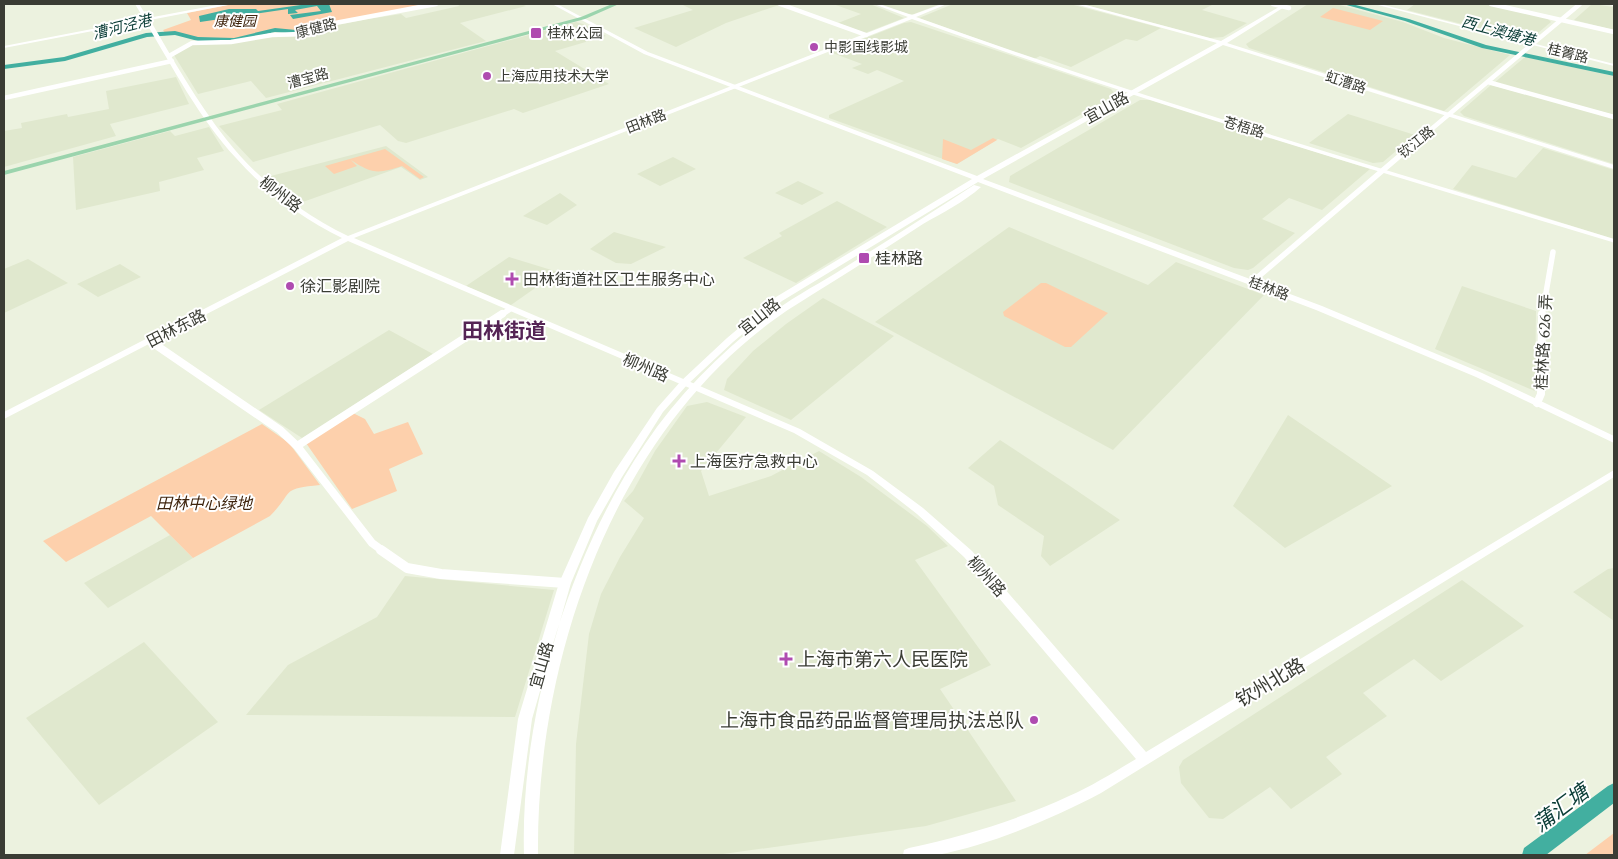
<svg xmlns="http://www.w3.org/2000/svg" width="1618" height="859" viewBox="0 0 1618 859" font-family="Spectral,'Noto Sans SC',serif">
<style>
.built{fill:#e0e8ce}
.green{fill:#fdd0ac}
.water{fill:#42afa0}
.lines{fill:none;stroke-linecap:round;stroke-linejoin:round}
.river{fill:#42afa0;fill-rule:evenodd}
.minor-far3{stroke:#fff;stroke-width:4.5}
.minor-far2{stroke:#fff;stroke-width:5.5}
.minor-far1{stroke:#fff;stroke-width:8}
.minor{stroke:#fff;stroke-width:10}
.tertiary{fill:#fff;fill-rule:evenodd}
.secondary{fill:#fff;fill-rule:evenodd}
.primary{fill:#9bd4ad;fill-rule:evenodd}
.poi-dot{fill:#af4bb0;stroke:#fff;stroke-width:2}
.labels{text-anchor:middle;stroke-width:4;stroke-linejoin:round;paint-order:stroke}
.far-park-label{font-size:14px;font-style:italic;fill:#3f250e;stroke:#fff}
.far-street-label{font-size:14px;fill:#3a3c34;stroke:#fff}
.far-poi-label{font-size:14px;fill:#3a3c34;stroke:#fff;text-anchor:start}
.far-water-label{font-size:15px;font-style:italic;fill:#0b3d37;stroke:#fff}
.street-label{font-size:16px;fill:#3a3c34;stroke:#fff}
.poi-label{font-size:16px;fill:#3a3c34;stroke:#fff;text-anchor:start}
.park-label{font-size:16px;font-style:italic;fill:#3f250e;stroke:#fff}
.near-poi-label{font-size:19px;fill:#3a3c34;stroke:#fff;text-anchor:start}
.near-street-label{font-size:19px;fill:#3a3c34;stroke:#fff}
.district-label{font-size:21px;font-weight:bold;fill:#552455;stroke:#fff}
.near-water-label{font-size:21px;font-style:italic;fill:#0b3d37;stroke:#fff}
</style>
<rect width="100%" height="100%" fill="#ecf2df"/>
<path class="built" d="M458,4h63l5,2 -66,17 26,18 -220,57 -15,-17 -53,13 -24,-39 20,-11 76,-7h24l33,-10 41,-8 33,-5 5,4 53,-12z
M681,4h101l-56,19 -50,24 -42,-19 59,-18z
M833,4h37l34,14 -39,15 -27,-10 23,-9z
M881,4h59l-26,10h-8z
M953,4h117l91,24 -24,13 -11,-2 -55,28 -31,-11 -6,3 -115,-41z
M1082,4h132l-12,6 45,13 -24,14 -13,1z
M1308,4h28l67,18 41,16 66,17 -66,56 -195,-63 -3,-4z
M1415,4h71l61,14 4,4 -19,16h-15l-110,-28z
M1592,4l22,3v23l-40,-10z
M576,22l7,2 23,12 -51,15 54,33 -86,29 -9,-4 -108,34 -8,-2 -18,-16 -127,37 -34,-36 63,-16 -5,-6z
M911,22l200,67 5,6 -95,53 -23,-9 -41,25 -128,-46v-3l75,-34 -27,-11 -9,4 -16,-6 10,-4 -32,-12 74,-29z
M1525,57l89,19v39l-120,-32z
M176,77l13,27 -79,20 6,12 -112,31v-36l18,-3 -1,-5 46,-9 1,3 41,-8 -3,-18z
M1491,85l123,33v46l-150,-48 -4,-4z
M1140,100h11l219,69 -48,41 -33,-12 -27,21 33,14 -42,35 -5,2 -14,-2 -225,-86 1,-6z
M1348,114l67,21 -32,27 -10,1 -64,-20z
M209,127l15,24 -27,7 7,12 -45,12 1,9 -84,19 -3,-53 97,-26 5,5z
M386,146l42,31 -8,3 -19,-13 -101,36 -33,-26z
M1543,148l71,22v69l-161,-50 19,-24 44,13z
M673,157l23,12 -36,17 -23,-12z
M798,181l26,12 -22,12 -27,-12z
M560,193l17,12 -30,20 -24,-9z
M837,201l50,26 -91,56 -53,-25 39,-22 -3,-3z
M1009,227l139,58 28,-23 88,33 -151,155 -238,-128z
M614,232l52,15 -35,17 -15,-1 -26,-14z
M509,257l49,15 -47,33 -45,-19z
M28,259l40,24 -64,30v-44z
M120,264l21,13 -43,20 -21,-13z
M1462,286l74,25 -1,80 -100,-42z
M823,298l71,38 -103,84 -67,-30 3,-11 26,-28 33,-27z
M389,330l44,24 -131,84 -43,-28z
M707,402l39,15 -45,54 8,25 62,-20 48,-25 42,26 66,49 21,20 -33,14 76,105 -51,24 76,112 -90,25 -210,29h-142l2,-111 13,-110 12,-40 19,-37 24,-39 -20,-17 9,-10 22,-40 32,-45z
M1288,415l104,71 -107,62 -52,-42z
M1000,440l67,44 53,36 -70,46 -9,-10 3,-20 -46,-31 -4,-19 -26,-18z
M170,535l23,23 -85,50 -24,-25z
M1614,568v53l-41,-29 35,-23z
M405,576l149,14 -39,127 -269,-2 42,-50 89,-48z
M1462,580l62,46 -83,55 -27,-22 -51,34 24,23 -61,41 16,17 -51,35 -21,-22 -47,32 -14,-1 -28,-35 -2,-16 4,-7z
M144,642l74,80 -119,83 -73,-87z"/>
<path class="green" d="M233,4h192l-113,25 -16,3 -21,-2 -41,10 -36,-1 -23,-6h-10l-2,-3 28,-10 -4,-7z
M1333,8l50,13 -13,9 -50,-13z
M993,138l4,2 -40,24 -15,-5 1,-20 28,11z
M385,149l39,28 -4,2 -18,-13c-24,8 -30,8 -51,-6l6,6 -23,8 -9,-8z
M1041,283h5l62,30 -37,34h-6l-61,-31 -1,-4z
M353,413l12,6 9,15 34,-12 15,32 -34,15 8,22 -45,18 -46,-66z
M262,424l27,19 31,42c-41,4 -25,6 -50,31l-77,42 -42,-42 -85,46 -23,-21z
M1614,833v22h-29z"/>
<path class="water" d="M308,4h21l3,8 -39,7 -3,-4 31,-4 -4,-5 -22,4 3,3 -10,1v-5l-88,13 -1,-6 30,-7h27l2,2z"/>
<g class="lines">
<path class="river" d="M1343,4h9l57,15 77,26 128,27v4l-132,-28 -77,-27z
M320,24l3,2 -1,1 -26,7 -21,-2 -41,10 -36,-1 -23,-6 -28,2 -82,24 -61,8v-4l60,-8 82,-24 29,-2 23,6 36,1 41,-10 21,2z
M1614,783v20l-68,52h-24l2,-7 84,-62z"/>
<path class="minor-far3" d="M780,4l86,31
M1273,4l16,4
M1491,4l123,28
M169,56l23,-13 39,-1 41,-7 28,-1 35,-11 101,-19
M1488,82l126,35
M4,98l168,-37
M1422,137l158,-133"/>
<path class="minor-far2" d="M1252,282l171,-146
M500,316l10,-7
M1542,316l11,-64"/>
<path class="minor-far1" d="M150,341l130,89 17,16 75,97 11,8
M1537,403l4,-9 1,-80
M297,446l205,-132"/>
<path class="minor" d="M381,550l26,18 34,6 124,9"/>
<path class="tertiary" d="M135,4h4l9,14 74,-14h8l-2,1 -78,15c24,41 47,82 76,119 31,40 76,75 122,97l560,-219 -34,-13h5l33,11 30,-11h5l-31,13c230,83 465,151 698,222v4l-2,-1c-235,-71 -470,-140 -700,-223l-558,219 446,191 73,42 50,37 49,43 174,201 468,-282v7l-513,316c-49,26 -109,51 -164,62 -11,2 -23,0 -34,0l1,-5 5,-2c55,-12 109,-28 160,-52 23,-10 45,-24 67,-37l-172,-202 -47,-43 -50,-39 -73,-42 -446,-192 -344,178v-7l338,-174c-39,-19 -77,-47 -106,-80 -37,-40 -63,-90 -91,-137l-141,27v-2l140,-27z
M1374,4h6l234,60v2z
M1605,4h9v2z"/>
<path class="secondary" d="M552,4h5l91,48 329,124 240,-133 -142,-39h7l139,37 63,-37h5l-62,39 387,122v4l-391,-124 -240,134 339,127 160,67 132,63v7l-138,-66 -160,-67 -338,-128 -196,119 -49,41 -46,43 -24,27 -41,65 -25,44 -26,62 -39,136 -18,136h-14l18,-136 41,-136 29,-65 26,-46 43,-64 24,-27 46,-43 49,-41 196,-118 -328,-125z
M974,185l7,2c-17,15 -39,26 -58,37 -32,21 -65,42 -97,62 -17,11 -35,21 -51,33 -163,118 -239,341 -237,536h-14c-4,-138 44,-297 121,-411 33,-49 75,-91 122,-127 21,-17 46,-30 69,-44 46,-29 92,-58 138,-88z"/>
<path class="primary" d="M612,4h7l-34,15 -581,156v-4l577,-154z"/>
</g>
<g class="poi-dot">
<rect x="530" y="27" width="12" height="12" rx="2.5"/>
<circle cx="814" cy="47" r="5"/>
<circle cx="487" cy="76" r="5"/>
<rect x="858" y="252" width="12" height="12" rx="2.5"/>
<path d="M509.5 271.5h5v5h5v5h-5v5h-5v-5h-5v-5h5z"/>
<circle cx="290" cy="286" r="5"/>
<path d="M676.5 453.5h5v5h5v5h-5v5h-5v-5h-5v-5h5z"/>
<path d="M783.5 651.5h5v5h5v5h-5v5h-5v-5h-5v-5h5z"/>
<circle cx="1034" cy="720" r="5"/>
</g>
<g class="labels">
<g class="far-park-label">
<text x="235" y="26">康健园</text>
</g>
<g class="far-street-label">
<text transform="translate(316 28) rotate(-14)" y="5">康健路</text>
<text transform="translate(1568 53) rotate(14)" y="5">桂箐路</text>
<text transform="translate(308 78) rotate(-15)" y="5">漕宝路</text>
<text transform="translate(1346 82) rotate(18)" y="5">虹漕路</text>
<text transform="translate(646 121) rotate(-21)" y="5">田林路</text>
<text transform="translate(1244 127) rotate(17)" y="5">苍梧路</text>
<text transform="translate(1416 142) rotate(-39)" y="5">钦江路</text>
<text transform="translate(1269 288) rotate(21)" y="5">桂林路</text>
</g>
<g class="far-poi-label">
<text x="547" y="38">桂林公园</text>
<text x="824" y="52">中影国线影城</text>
<text x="497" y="81">上海应用技术大学</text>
</g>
<g class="far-water-label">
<text transform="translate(122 27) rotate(-14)" y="5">漕河泾港</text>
<text transform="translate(1498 31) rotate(15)" y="5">西上澳塘港</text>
</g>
<g class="street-label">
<text transform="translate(1106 107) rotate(-29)" y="6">宜山路</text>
<text transform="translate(281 194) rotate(37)" y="6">柳州路</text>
<text transform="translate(759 316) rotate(-39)" y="6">宜山路</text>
<text transform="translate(176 328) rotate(-27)" y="6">田林东路</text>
<text transform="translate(1543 342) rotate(-87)" y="6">桂林路 626 弄</text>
<text transform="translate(646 367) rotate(23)" y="6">柳州路</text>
<text transform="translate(987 576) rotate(48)" y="6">柳州路</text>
<text transform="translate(541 665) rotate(-74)" y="6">宜山路</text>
</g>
<g class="poi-label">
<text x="875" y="264">桂林路</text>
<text x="523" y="285">田林街道社区卫生服务中心</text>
<text x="300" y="292">徐汇影剧院</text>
<text x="690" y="467">上海医疗急救中心</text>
</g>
<g class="park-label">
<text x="204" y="509">田林中心绿地</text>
</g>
<g class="near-poi-label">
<text x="797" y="666">上海市第六人民医院</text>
<text x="1024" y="727" text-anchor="end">上海市食品药品监督管理局执法总队</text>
</g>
<g class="near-street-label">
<text transform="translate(1270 682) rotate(-31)" y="7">钦州北路</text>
</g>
<g class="district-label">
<text x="504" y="338">田林街道</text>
</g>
<g class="near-water-label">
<text transform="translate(1561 808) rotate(-37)" y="7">蒲汇塘</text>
</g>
</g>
<rect width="1618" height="859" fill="none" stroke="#3a3c34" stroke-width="10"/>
</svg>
